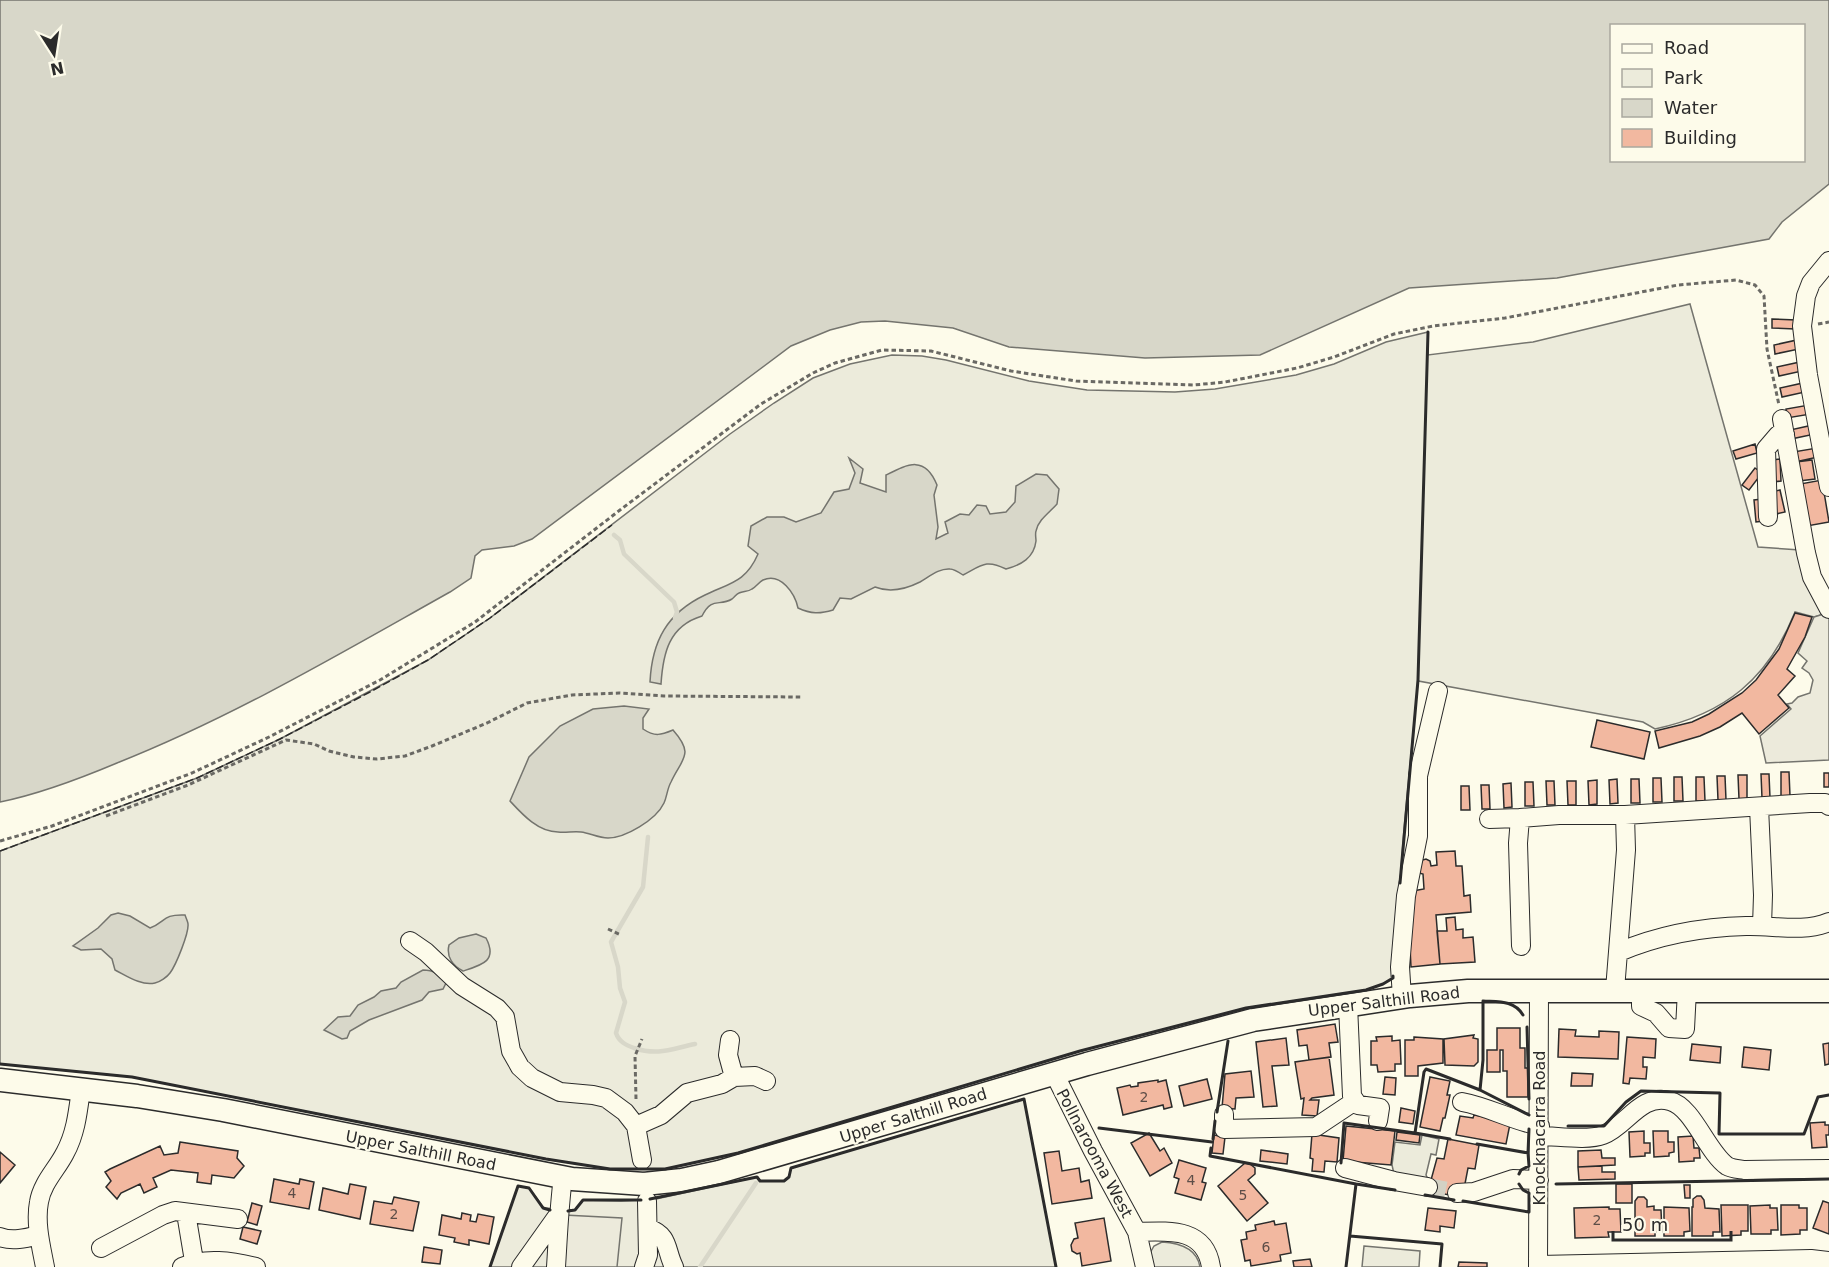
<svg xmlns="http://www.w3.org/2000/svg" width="1829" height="1267" viewBox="0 0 1829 1267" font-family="'DejaVu Sans',sans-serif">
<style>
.green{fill:#ecebdb;stroke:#74746e;stroke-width:1.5}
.parking{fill:#eceadb;stroke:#74746e;stroke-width:1.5}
.water{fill:#d8d7c9;stroke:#74746e;stroke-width:1.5;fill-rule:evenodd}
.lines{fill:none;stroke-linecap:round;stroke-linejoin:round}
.stream{stroke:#d8d7c9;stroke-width:4.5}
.building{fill:#f2b8a0;stroke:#2b2b2b;stroke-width:1.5}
.minor-tunnel{stroke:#d3d1c4;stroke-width:18;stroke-dasharray:18 9;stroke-linecap:butt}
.minor-casing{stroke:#2b2b2b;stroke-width:20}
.major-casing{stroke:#2b2b2b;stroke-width:25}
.path{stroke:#6a6964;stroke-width:3;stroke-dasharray:4.5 3;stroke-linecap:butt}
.minor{stroke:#fdfbea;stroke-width:18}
.major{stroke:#fdfbea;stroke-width:22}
.fence{stroke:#2b2b2b;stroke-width:1.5;stroke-dasharray:8 3;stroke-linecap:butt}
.wall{stroke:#2b2b2b;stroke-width:3}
.labels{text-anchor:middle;stroke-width:4.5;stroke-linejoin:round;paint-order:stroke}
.number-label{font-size:14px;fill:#5d4e48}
.street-label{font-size:16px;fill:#2b2b2b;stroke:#fdfbea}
</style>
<rect width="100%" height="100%" fill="#fdfbea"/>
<path class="green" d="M1690,304l68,243 42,3 27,63 -13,4 -19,-5c-27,67 -70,102 -140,117l-12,-7 -225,-41 -14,148 -11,149 -10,6 -17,6 -120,18 -166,43 -342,102 -73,16h-55l-64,-10 -414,-82 -132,-13v-213l197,-73 83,-39 148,-79 62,-42 240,-184 44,-31 39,-25 37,-14 42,-9 30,1 24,4 83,21 58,9 88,2 40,-3 81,-14 38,-11 52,-22 42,-10v23l105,-13z
M1024,1099l32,168h-566l28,-81 11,2 15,20 31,2 8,-10 38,1 35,-2 101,-22 4,4h23l5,-4 2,-9z
M1422,1135l17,4 -3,16 -5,-1 -5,21 3,6 -35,-7 -2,-9 3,-23 25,3z
M1162,1242c17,1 35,6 38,25h-47l-3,-14 4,-7z
M1364,1246l56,5 -1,16h-57z"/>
<path class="parking" d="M1827,613l2,4v143l-63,3 -6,-27 31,-27 -4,-5 5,-1 6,-6 12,-4 3,-13 -4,-7 -7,-5 5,-7 -9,-8 16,-36z
M564,1215l58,3 -5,49h-57z"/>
<path class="water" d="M0,0h1829v184l-47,38 -13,17 -212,39 -148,10 -149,67 -115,3 -136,-11 -56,-19 -68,-7 -24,1 -31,8 -39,16 -259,193 -18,7 -32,4 -7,6 -4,22 -21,14c-109,61 -217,125 -333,171 -38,16 -77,31 -117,39zM1612,26h192v134h-192z
M849,458l14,11 -3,14 26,9v-17c22,-11 39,-20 51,10l-3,10 4,32 -2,12 12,-6 -3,-11 15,-8 9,1 8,-10 9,1 4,8 16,-2 9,-10 1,-16 20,-12 11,1 12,14 -2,15c-7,8 -19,16 -21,27 -1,3 0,7 0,10 -2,17 -15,24 -30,28 -20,-10 -24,-4 -43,6 -3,-2 -9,-6 -13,-6 -11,-1 -21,8 -30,13 -14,7 -30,11 -45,5l-24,12 -11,-1 -7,12c-13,4 -22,4 -35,-2 -3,-14 -17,-36 -35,-28 -4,2 -7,7 -11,9 -4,3 -9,2 -13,4 -3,1 -4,4 -7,6 -13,8 -20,-3 -30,17 -33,10 -39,37 -41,68l-11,-2c2,-41 17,-69 55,-87 25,-12 41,-13 53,-41l-10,-8 3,-20 16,-9h17l12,5 25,-9 13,-21 15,-3 6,-16z
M624,706l25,3 -6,9v11c12,8 18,6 30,1 22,25 9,28 -2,52 -4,7 -4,15 -7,21 -8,17 -39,35 -56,35 -10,0 -18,-5 -27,-6 -8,-1 -15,1 -23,0 -20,0 -36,-18 -48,-31l19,-44 31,-31 33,-17z
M118,913l12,3 20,12c16,-6 12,-14 35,-13 1,3 3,7 3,9 1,9 -12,41 -18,49 -3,4 -10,9 -15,10 -14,3 -28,-7 -40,-13l-3,-11 -11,-10 -20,1 -8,-4 25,-18 13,-13z
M476,934l10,4c12,23 -4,27 -23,33 -10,-5 -17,-14 -14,-26l10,-7z
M423,970c12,0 16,5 23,13l-3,6 -14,3 -7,8 -53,20 -19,11 -3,7 -5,1 -18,-9 14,-13 12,-1 8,-11 16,-8 7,-6 15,-3 5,-6z"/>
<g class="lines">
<path class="stream" d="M614,535l6,5 4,14 50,48 3,10 -2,6
M648,837l-5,50 -32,55 7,25 2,21 5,14 -9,31c3,9 10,12 18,15 24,8 37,1 61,-4
M700,1267l56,-84"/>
</g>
<path class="building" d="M1772,319l24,1 -1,9 -23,-1z
M1797,340l2,9 -24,5 -1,-9z
M1800,362l2,9 -23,5 -2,-9z
M1803,383l2,9 -23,5 -2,-9z
M1809,405l2,9 -24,4 -1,-9z
M1813,425l2,9 -24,5 -1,-9z
M1755,444l2,9 -21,6 -3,-8z
M1817,448l1,9 -23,5 -2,-10z
M1780,459l1,22 -8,1 -1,-22z
M1812,460l3,19 -16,2 -3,-19z
M1755,468l7,5 -13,17 -7,-5z
M1822,480l7,42 -22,4 -7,-42z
M1780,490l5,22 -9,2 -5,-22z
M1762,499l2,22 -8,1 -2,-22z
M1795,613l17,4 -7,20 -18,32 8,7 -17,19 11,13 -30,26 -17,-21 -22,14 -20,9 -41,12 -4,-17 37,-9 17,-8 33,-21 14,-13 23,-31z
M1597,720l53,12 -6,27 -53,-12z
M1781,772h8l1,24h-9z
M1824,773h5v14h-5z
M1761,774h8l1,24h-8z
M1738,775h9v24h-8z
M1717,776h8l1,24h-8z
M1674,777h8l1,24h-9z
M1696,777h8l1,24h-9z
M1653,778h8l1,24h-9z
M1617,779l1,24 -8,1 -1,-24z
M1631,779h8l1,24h-9z
M1597,780v24l-8,1 -1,-24z
M1546,781h8l1,24h-8z
M1567,781h9v24h-8z
M1525,782h8l1,24h-9z
M1511,783l1,24 -8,1 -1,-24z
M1481,785h8l1,24h-8z
M1461,786h8l1,24h-9z
M1455,851l1,15h6l2,30 6,-1 1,17 -35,3 4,49 -29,3 -2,-39 4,-37 11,-2 -1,-15 -4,-1v-12l7,-2 4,2 1,5 6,-1 -1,-13z
M1455,917l1,13 7,-1v9l10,-1 2,25 -35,2 -3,-33h10l-1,-13z
M1335,1024l3,18 -9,1 2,14 -22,3 -2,-15 -8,1 -2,-16z
M1497,1028h23v20h5v20h3v29h-21v-26h-4v-21h-3v22h-13v-22h10z
M1559,1029l17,1 -1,6 24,1v-6l20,1 -1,27 -60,-2z
M1474,1035l-1,3 5,1v23l-4,4 -29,-1 -1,-26z
M1392,1036v5l8,-1 1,24h-6v7l-17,1 -1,-7h-6v-24h6l-1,-4z
M1414,1037l29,2v24l-25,3v10h-13v-36h9z
M1627,1037l29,2 -1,19 -12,-1v10h4l-1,12 -16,-1 -1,6 -6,-1z
M1286,1038l3,27 -17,1 5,40 -14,1 -7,-65z
M1829,1043v21l-4,1 -2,-21z
M1692,1044l29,3 -1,16 -30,-3z
M1744,1047l27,3 -2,20 -27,-3z
M1329,1057l5,38 -22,3 -2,2h9l-2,16 -15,-1 2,-17 -3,1 -6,-37z
M1251,1071l3,26 -18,1 -1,11 -13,-1 3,-34z
M1572,1073l21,1 -1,12h-21z
M1385,1077l11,1 -1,17 -12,-1z
M1430,1077l20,4 -3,14h3l-5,23h-2l-3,13 -20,-4z
M1207,1079l5,20 -28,7 -5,-20z
M1158,1080v2l8,-2 6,27 -8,2 -1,-4 -40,10 -6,-27 13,-3 1,2 7,-1v-3z
M1401,1108l14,3 -2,13 -14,-2z
M1474,1115l22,4 14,5 -4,20 -50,-9 4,-19 13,2z
M1825,1122v3h4v10h-3l1,12 -15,1 -2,-25z
M1346,1126l49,5 -4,34 -48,-4z
M1644,1131v12h6v10h-5v3l-15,1 -1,-25z
M1653,1131h15v11h6v10l-5,1v3l-15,1z
M1397,1132l23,3 -1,8 -23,-3z
M1149,1133l11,18 4,-3 8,15 -22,13 -19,-33z
M1312,1134l27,4 -2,24 -12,-1 -1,11 -12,-1 1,-12 -3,-1z
M1214,1135l11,2 -2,17 -11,-1z
M1693,1136l1,12h5l1,10h-6v3l-15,1 -1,-25z
M1448,1139l31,6 -4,24 -7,-1 -4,21 -9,7 -27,-5 9,-33 7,1z
M180,1142l58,9 -1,7 7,8 -10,12 -22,-3 -1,9 -14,-2 1,-9 -27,-3 -18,8 4,9 -13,6 -4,-9 -19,9 -4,6 -11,-12 5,-6 -6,-9 5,-3 50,-23 4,9 14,-2z
M1261,1150l27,4 -1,10 -27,-3z
M1601,1150l1,8h13v7l-37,2v-16z
M1059,1151l3,20 17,-3 2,14 8,-2 3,18 -40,6 -8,-51z
M0,1152l15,13 -15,18z
M1179,1160l27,8 -4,14 4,1 -5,17 -26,-7 4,-14 -5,-2z
M1245,1163l5,1 5,4v6l-7,6 20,23 -21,18 -29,-35z
M1602,1166v6h13v7l-36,1 -1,-13z
M274,1179l25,5 1,-5 14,3 -5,27 -39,-7z
M350,1184l16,3 -6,32 -41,-9 4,-22 25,6z
M1616,1184h16v19h-16z
M1684,1185h6v13h-5z
M1697,1196h4l3,4 1,8 14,1 1,23h-7v4h-21v-29h1v-8z
M394,1197l25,5 -6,29 -43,-7 4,-23 18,3z
M1638,1197h6l3,3v7l7,-1v4h7l1,22h-7v4h-20v-35z
M1823,1201l6,2v31l-16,-6z
M252,1203l10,3 -5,19 -10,-3z
M1721,1205h27v26h-7v4l-19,1z
M1770,1205v3h7l1,22h-7v4h-20l-1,-28z
M1781,1205h18v3h8v22h-7v4l-19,1z
M1609,1207v2h11l1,23h-13l1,5 -34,1 -1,-30z
M1664,1207l25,1 1,23 -6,1v4h-20z
M1428,1208l28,3 -2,17 -14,-2v6l-15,-2z
M462,1213l9,2 -1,6 6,1 2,-8 16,3 -5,27 -20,-4v5l-15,-3 1,-4 -16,-3 3,-20 19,4z
M1104,1218l7,43 -29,5 -2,-13 -3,1 -5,-3 -1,-6 3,-6 4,-1 -3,-15z
M1274,1221l1,4 11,-2 5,30 -11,2 1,6 -30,5 -1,-6 -5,1 -4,-21 6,-1 -1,-7 10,-2 -1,-5z
M243,1227l18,4 -4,13 -17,-5z
M424,1247l18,3 -2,14 -18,-2z
M1310,1259l2,8h-18l-1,-6z
M1459,1262l28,1v4h-29z"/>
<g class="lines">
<path class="minor-tunnel" d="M1428,1187l29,6"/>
<defs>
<path id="minor" d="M1829,261l-18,22 -5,13 -4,30 6,49 21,112
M1782,419l24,134 6,24 17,32
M1768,517l-2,-68 12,-14 7,-1
M1759,807l4,88 -1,31
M1489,819l31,-1
M410,941l16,11 36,34 35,22 8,9 6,34 9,16 12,11 28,14 33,3 13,3 19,14 11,14
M1521,946l-3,-103 2,-25 39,-3h66l185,-12h15l4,3
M1619,952c40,-17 84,-25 127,-26 28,-1 56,7 83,-4
M1615,990l11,-140 -1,-35
M1641,990v16l15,7 13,15 16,1 2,-39
M1402,997l-2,-30 6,-71 12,-60v-60l20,-85
M1348,1005l4,91 6,9 22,3 -2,13
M1054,1073l39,78 44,81 8,35
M734,1077l21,-1 11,5
M1462,1102c27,5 51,19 78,24
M1224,1114v15l92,-2 39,-26
M1540,1136c17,0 48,5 63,-1 24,-9 37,-42 67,-34 23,6 37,51 57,65 5,3 12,3 18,4l84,-1
M642,1160l-6,-34 25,-11 26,-22 35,-9 12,-7 -6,-22 2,-15
M1345,1168l49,13 34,6
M1457,1193l17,-1 39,-13 26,1
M186,1213l8,48
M648,1228c22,8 17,21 26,39
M1137,1232c31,-1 68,-5 74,35
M0,1237c12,5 27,1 39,-2
M101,1248l62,-33 12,-4 63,8
M1539,1265l272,-6 18,2
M45,1267c-4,-21 -10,-44 -6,-65 3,-19 18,-33 26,-49 11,-20 13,-42 16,-64
M182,1267c23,-10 50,-6 74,0
M521,1267l37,-52
M556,1267c2,-30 3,-60 7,-90
M644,1267l4,-12 -1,-54
M1538,1267l1,-277"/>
<path id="major" d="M0,1080l137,16 86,14 349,69 72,5 38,-4 37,-8 368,-108 166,-44 157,-24 58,-5h361"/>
</defs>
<use href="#minor" class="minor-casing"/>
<use href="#major" class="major-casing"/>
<path class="path" d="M1818,324l11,-2
M106,816l82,-31 98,-45 28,4 15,7 25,6 23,2 28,-3 27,-10 55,-23 40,-20 45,-8 47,-2 45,3 137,1
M0,841l52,-15 140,-53 77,-36 111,-57 95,-58 145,-112 141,-106 52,-31 22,-10 47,-13 49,1 80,20 65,10 118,4 31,-3 72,-14 37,-11 60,-23 39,-8 72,-8 173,-33 58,-5 19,5 9,11 3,53 12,56
M608,929l13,6
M636,1099l-1,-43 7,-17"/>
<use href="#minor" class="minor"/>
<use href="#major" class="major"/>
<path class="fence" d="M0,851l197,-73 83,-39 90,-47 58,-32 62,-42 122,-93"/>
<path class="wall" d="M1400,883l18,-203 10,-348
M1523,1015c-9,-15 -25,-13 -40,-14v59l-3,30 49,25
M1527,1027l2,72
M0,1064l132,13 414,82 64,10h55l73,-16 342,-102 166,-43 120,-18 17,-6 10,-6v-2
M1217,1112l11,-71
M1568,1126h36l22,-24 15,-11 79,2 -1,41h85l14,-37 11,-2
M1099,1128l113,14
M1213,1139l2,-18
M1450,1139l-35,-6 9,-61 2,-3 54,21
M1477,1144l51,9 1,-24
M1211,1148l-1,8 146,28 -10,83
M1341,1163l3,-40 71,10
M1519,1174l2,-4 8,-4 -1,-13
M1356,1184l39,6
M1556,1184l273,-5
M1425,1195l29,5
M650,1199l107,-22 3,4h24l5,-4 2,-9 233,-69 32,168
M1463,1201l66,11v-19l-6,-3 -4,-6
M568,1211l7,-1 8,-10h58
M1350,1236l92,8 -2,23
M490,1267l28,-81 11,2 14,20 7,2"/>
</g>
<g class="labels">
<g class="number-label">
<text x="1144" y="1102">2</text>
<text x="1191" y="1185">4</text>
<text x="292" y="1198">4</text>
<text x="1243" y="1200">5</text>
<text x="394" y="1219">2</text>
<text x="1597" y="1225">2</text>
<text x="1266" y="1252">6</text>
</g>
<g class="street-label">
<text transform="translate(1384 1001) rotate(-7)" y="6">Upper Salthill Road</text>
<text transform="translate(913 1115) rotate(-17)" y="6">Upper Salthill Road</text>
<text transform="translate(1539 1128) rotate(-90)" y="6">Knocknacarra Road</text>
<text transform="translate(421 1150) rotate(11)" y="6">Upper Salthill Road</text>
<text transform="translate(1095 1153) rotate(62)" y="6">Pollnarooma West</text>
</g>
</g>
<rect x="1610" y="24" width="195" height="138" fill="#fdfbea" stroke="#a9a89e" stroke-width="1.5"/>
<rect x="1622" y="44" width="30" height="9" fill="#fdfbea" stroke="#a9a89e" stroke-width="1.5"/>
<text x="1664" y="54" font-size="18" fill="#2b2b2b">Road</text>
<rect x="1622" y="69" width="30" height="18" fill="#ecebdb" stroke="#a9a89e" stroke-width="1.5"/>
<text x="1664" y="84" font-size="18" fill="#2b2b2b">Park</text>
<rect x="1622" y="99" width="30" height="18" fill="#d8d7c9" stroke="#a9a89e" stroke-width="1.5"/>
<text x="1664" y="114" font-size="18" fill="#2b2b2b">Water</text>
<rect x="1622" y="129" width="30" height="18" fill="#f2b8a0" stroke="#a9a89e" stroke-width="1.5"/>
<text x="1664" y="144" font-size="18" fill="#2b2b2b">Building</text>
<g transform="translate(54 54) rotate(168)" stroke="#fdfbea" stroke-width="4.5" paint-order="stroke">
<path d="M0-4.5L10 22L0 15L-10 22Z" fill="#2b2b2b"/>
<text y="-9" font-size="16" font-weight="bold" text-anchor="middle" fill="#2b2b2b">N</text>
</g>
<path d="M1613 1231v9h118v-9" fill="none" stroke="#2b2b2b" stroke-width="3"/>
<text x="1622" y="1231" font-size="18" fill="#2b2b2b" stroke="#fdfbea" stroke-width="4.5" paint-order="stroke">50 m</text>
</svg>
